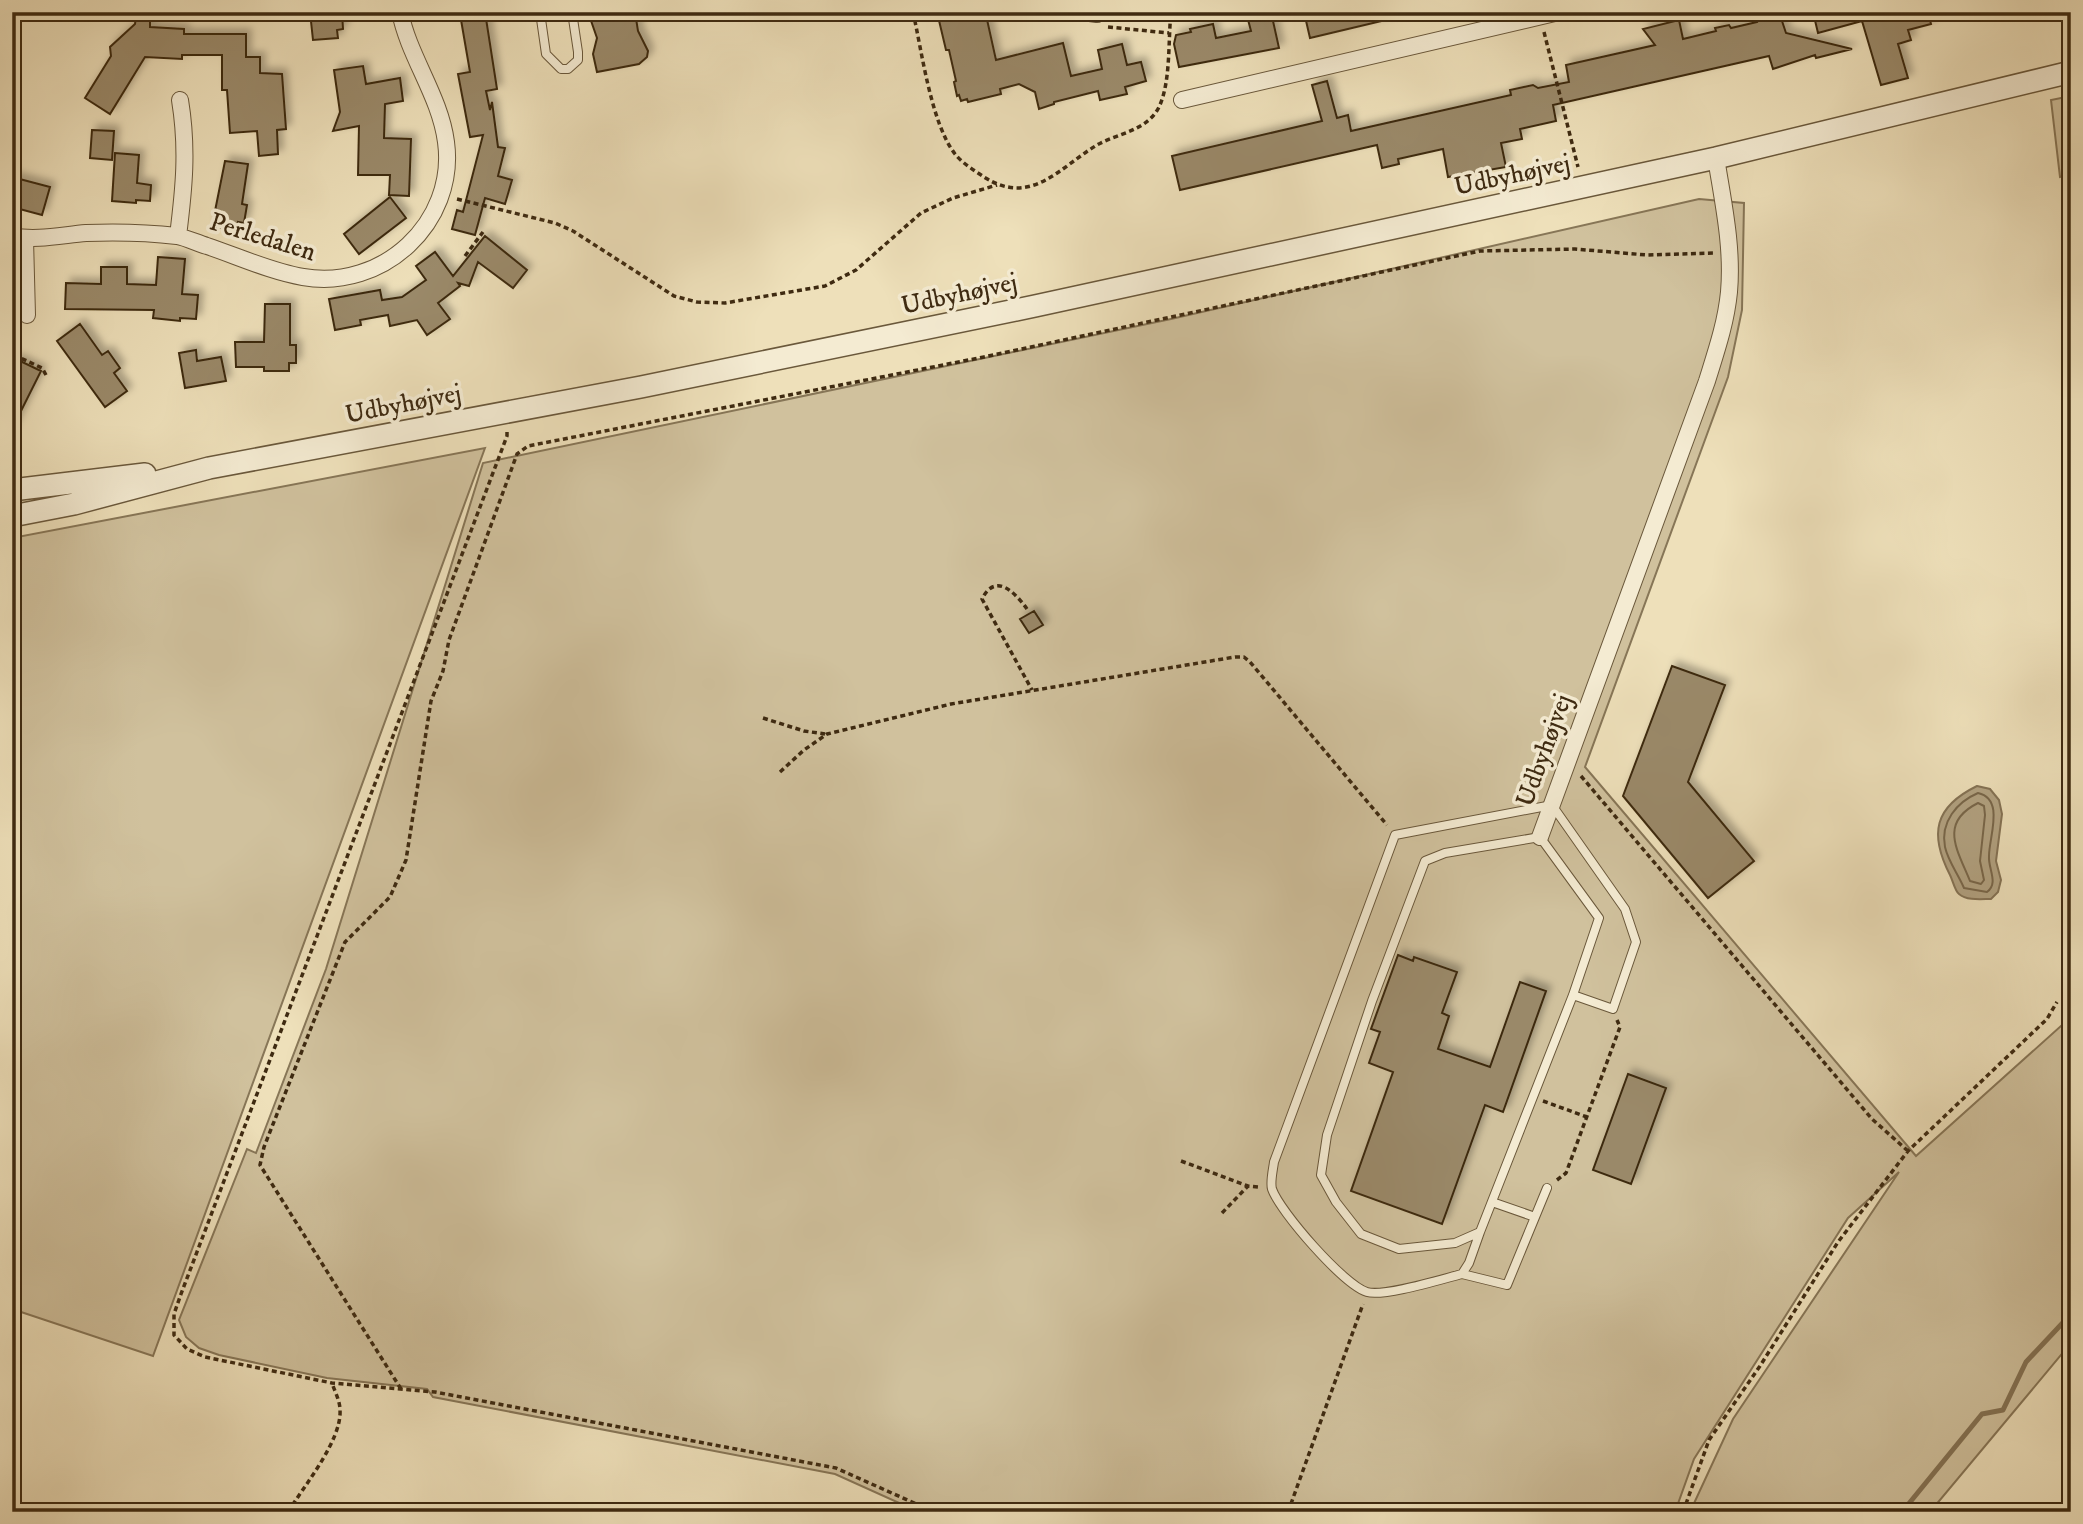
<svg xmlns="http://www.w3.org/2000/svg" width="2083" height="1524" viewBox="0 0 2083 1524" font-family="'IM FELL DW Pica',serif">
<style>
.green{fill:#d0c19d;stroke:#877657;stroke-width:2}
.water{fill:#b2a281;stroke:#847254;stroke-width:2}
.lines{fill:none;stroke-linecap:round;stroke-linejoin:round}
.shore{stroke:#786649;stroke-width:2}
.stream{stroke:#847254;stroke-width:5}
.building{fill:#9a8969;stroke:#3e2a11;stroke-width:2;filter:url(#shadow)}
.service-casing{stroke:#6a583b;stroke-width:10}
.minor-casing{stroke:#6a583b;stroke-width:18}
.tertiary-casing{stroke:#6a583b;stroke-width:24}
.path{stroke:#3e2a11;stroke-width:3.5;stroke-dasharray:5 3.5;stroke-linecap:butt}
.service{stroke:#f4ebd2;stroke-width:8}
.minor{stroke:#f4ebd2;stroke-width:16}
.tertiary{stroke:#f4ebd2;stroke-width:21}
.labels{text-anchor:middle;stroke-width:7;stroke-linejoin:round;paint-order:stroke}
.street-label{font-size:26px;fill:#3e2a11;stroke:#f4ebd2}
</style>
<defs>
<filter id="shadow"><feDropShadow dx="5" dy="-5" stdDeviation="3.5" flood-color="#0004"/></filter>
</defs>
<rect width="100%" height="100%" fill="#eee0ba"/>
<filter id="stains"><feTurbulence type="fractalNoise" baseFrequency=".00286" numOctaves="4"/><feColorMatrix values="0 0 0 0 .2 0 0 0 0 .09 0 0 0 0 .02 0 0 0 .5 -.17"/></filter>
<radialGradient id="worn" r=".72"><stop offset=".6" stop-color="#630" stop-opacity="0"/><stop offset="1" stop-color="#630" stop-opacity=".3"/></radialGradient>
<path class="green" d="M2071,96v78l-11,3 -9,-77z
M1699,199l45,4 -2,107 -14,67 -143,390 331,389 155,-139v326l-141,169h-240l43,-93 166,-247 -51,46 -154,241 -19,53h-756l-84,-38 -402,-77 -6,-8 -100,-11 -108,-23 -20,-7 -13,-11 -7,-17 68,-171 9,4 70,-184 157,-506 688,-144z
M485,448l-332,908 -141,-47v-771z"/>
<path class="water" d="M1977,786l13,3 9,11 3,14 -6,47 5,19 -3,12 -7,7c-9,0 -24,2 -32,-5 -4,-3 -6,-13 -9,-19 -21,-41 -16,-68 27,-89z"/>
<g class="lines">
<path class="shore" d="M1978,793c27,6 11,44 11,63 -1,13 10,27 -2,36l-23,-4c-6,-14 -16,-27 -19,-41 -5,-25 12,-45 33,-54z
M1978,803l6,3 1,9 -5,46 4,19 -3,4 -11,-3c-12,-30 -32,-58 8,-78z"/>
<path class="stream" d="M1902,1512l80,-98 21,-4 23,-48 45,-48"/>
</g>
<path class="building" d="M310,12h32l1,17 -6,1 1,8 -25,2z
M471,12h14l12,77 -11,2 4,19 2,-8 6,45 7,1 -7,28 14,4 -7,24 -20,-6 -10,37 -23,-6 5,-19 6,2 20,-77 -13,2 -12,-63 12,-2 -10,-58z
M588,12h47l3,19 10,20 -1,6 -8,7 -42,8 -4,-18 4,-16z
M937,12h24l2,8 23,-5 10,45 67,-17 8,33 31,-7 -4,-19 24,-6 5,21 14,-3 5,19 -21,6 2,7 -27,6 -2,-9 -44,11v2l-15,5 -4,-17 -16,-8 -19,5 1,5 -33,8 -1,-3 -6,2 -2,-6 -2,1 -3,-14 2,-1 -7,-31h-3z
M1246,12h25l8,36 -100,19 -5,-23 2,-9 15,-3 -1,-3 23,-5 3,14 35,-7z
M1304,12h85l1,7 -80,19z
M1754,12h25l7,21 66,16 -36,9 -1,-3 -42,14 -4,-13 -216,49 3,16 -36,8 2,10 -21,4 5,24 -58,10 -5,-28 -45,10 1,5 -17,4 -5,-23 -197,45 -8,-34 150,-35 -10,-36 15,-4 10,37 11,-3 3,16 160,-36 -1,-5 23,-5 5,3 31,-6 -3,-17 89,-20 -12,-16 36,-9 4,19 33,-8 -1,-3 14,-3 2,3 26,-6z
M1813,12h115l3,12 -23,6 3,10 -13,4 10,34 -27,7 -19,-64 -44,12z
M136,17l14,1v9l34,2v5h62v23h14v16l22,1 4,55 -9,1 1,24 -19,2 -2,-25 -27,2 -3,-43h-5v-35h-40v4l-37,-2 -35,57 -25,-16 26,-42 -1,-9 25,-23z
M363,66l3,18 34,-6 3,23 -18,3 -1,34 27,1 -2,57 -20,-1 1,-20h-32l1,-49 -26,5 7,-19 -6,-42z
M92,130l22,1 -2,29 -22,-2z
M115,153l24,2 -2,28 14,2 -1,16 -14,-1v3l-24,-2z
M225,161l23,3 -6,40 5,1 -3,18 -6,-1 -1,8 -25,-4z
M12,177l38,10 -8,28 -30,-8z
M390,197l16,21 -47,36 -15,-20z
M485,236l42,34 -14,18 -35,-26 -9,24 -11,-3 2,3 -22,17 12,16 -23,16 -10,-15 -27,6 -2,-11 -28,5 1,5 -26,5 -6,-31 51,-9 2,10 20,-3 24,-17 -10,-14 19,-14 18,24z
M158,257l27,2 -3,35 16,1 -2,24 -16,-1v3l-27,-3 1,-8 -89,-1 1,-26 35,1v-17h26v17l29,1z
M265,304h25v41h6v18h-7v8h-25v-4h-28l-1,-25h29z
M80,324l22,31 6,-4 12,17 -6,5 13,18 -22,16 -48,-66z
M196,350l1,11 24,-4 5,24 -41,7 -6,-35z
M16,359l25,12 -29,58v-61z
M1034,611l9,14 -14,8 -9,-14z
M1672,666l53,19 -37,97 66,79 -46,37 -85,-102z
M1398,955l15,6 1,-4 43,15 -15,41 7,3 -11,33 52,18 30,-85 26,9 -43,121 -18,-7 -43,119 -91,-33 42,-119 -24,-9 11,-31 -9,-3z
M1628,1074l38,14 -35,96 -38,-14z"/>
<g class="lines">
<defs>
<path id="service" d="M540,12l6,42 15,15h7l10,-9v-8l-6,-40
M1540,837l59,81 -26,77 -93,237 -25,11 -56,6 -38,-15 -25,-32 -15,-27 6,-40 45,-134 53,-140 20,-8z
M1492,1202l43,15
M1480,1232l-11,31 -7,11c-20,5 -78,23 -95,18 -23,-7 -87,-80 -95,-103 -2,-7 1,-19 2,-27l121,-327 157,-30 73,104 11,33 -23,67 -40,-14
M1462,1274l45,11 40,-97"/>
<path id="minor" d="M1082,12l15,2
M1182,100l377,-88
M12,236c24,5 50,-1 74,-3 26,-1 65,0 91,3 10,2 20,7 30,10 30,10 65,26 96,31 79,14 154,-54 143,-135 -6,-46 -37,-85 -46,-130
M178,236c6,-48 10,-87 2,-136
M25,239l2,76
M1540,837l167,-456c9,-29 19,-58 22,-89 4,-45 -6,-90 -13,-134"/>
<path id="tertiary" d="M12,490l133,-16
M12,516l62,-12 135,-36 432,-81 394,-81 681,-148 355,-86"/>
</defs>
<use href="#service" class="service-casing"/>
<use href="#minor" class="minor-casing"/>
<use href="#tertiary" class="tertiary-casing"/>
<path class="path" d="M913,12c9,40 18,111 42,142 7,9 20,17 29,23 47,30 75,-9 113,-32 21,-12 50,-14 62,-38 12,-25 9,-67 12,-95
M1108,27l61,6
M1544,32l34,135
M457,199l98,24 18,8 101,65 23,6 28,1 100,-17 31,-16 65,-57 32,-15 44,-13
M465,256l18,-24
M14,355l28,13 4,7
M507,432v4l-326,858 -7,20v21l13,14 18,8 127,26 103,9 401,76 98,44
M1027,609c-11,-15 -31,-38 -45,-10l50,91
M763,718l41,13 21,3
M780,772l24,-22 23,-16 124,-30 284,-47h9l6,5 137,163
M1581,776l291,343 36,32
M1543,1101l44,16
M1181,1161l67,25 11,1
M1557,1180l9,-7 54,-146 -3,-7
M1222,1213l26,-27
M401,1389l-141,-224 4,-18 81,-205 45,-45 16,-37 25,-159 12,-30 6,-31 68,-186 11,-8 456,-89 496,-106 95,-2 72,6 66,-2
M288,1512c16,-26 54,-72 52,-102 0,-9 -5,-18 -8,-27
M1288,1512l75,-208
M1683,1512l26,-72 51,-74 78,-124 70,-91 139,-132 10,-17"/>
<use href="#service" class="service"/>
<use href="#minor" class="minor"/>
<use href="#tertiary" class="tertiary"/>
</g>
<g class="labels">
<g class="street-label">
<text transform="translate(1512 174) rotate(-12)" y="9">Udbyhøjvej</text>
<text transform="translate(263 236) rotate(17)" y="9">Perledalen</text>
<text transform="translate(959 293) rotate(-12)" y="9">Udbyhøjvej</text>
<text transform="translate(403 403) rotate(-11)" y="9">Udbyhøjvej</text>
<text transform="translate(1543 750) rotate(-70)" y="9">Udbyhøjvej</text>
</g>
</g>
<rect width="2083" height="1524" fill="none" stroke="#eee0ba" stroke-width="42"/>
<rect x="14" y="14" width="2055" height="1496" fill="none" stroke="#3e2a11" stroke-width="3.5"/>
<rect x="21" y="21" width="2041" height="1482" fill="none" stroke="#3e2a11" stroke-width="2"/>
<rect width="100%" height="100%" filter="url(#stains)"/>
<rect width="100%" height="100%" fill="url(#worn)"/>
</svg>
